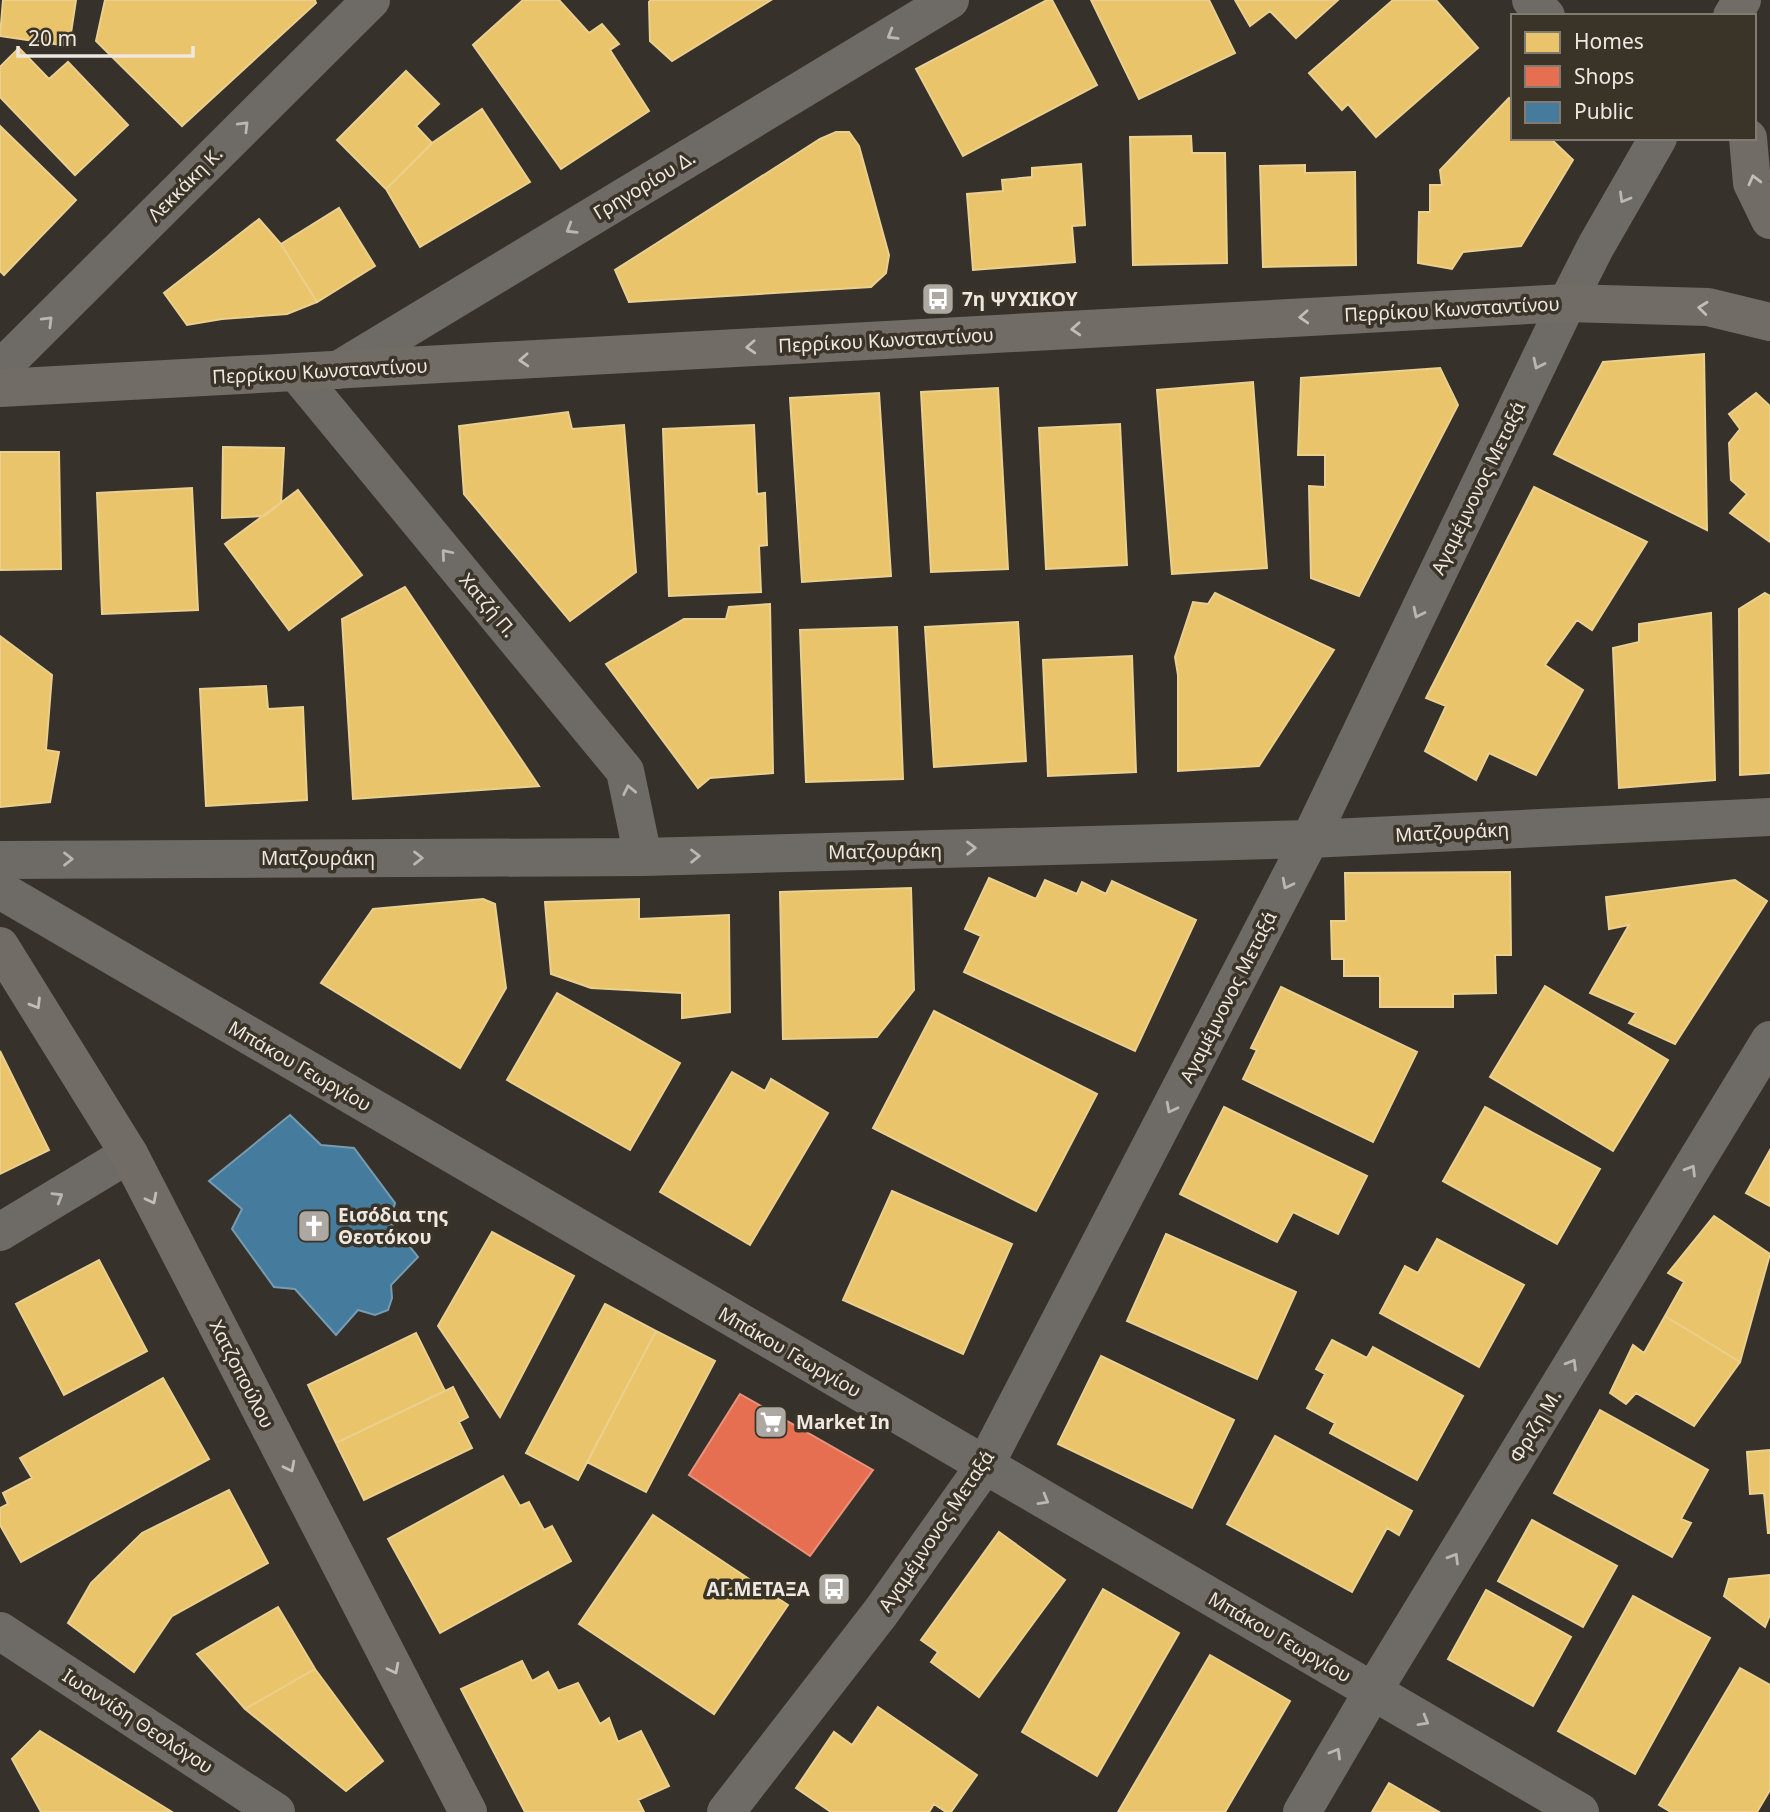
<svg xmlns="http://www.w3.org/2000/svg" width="1770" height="1812" viewBox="0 0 1770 1812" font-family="'Noto Sans',sans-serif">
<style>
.homes{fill:#e9c46a;stroke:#eacf8e;stroke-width:2}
.shops{fill:#e76f51;stroke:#e9937c;stroke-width:2}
.public{fill:#457b9d;stroke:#779cb1;stroke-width:2}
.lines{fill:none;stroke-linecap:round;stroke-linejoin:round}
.pedestrian{stroke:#6e6a66;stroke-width:38}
.minor{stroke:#6e6a66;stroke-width:38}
.tertiary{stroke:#6e6a66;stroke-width:38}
.secondary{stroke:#716c66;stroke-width:38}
.oneway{stroke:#bab6b0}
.oneway2{stroke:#c2bdb6}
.labels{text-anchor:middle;stroke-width:7;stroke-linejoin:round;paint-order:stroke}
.street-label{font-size:19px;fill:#ede8e1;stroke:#3a3327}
.poi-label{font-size:19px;font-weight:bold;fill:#ede8e1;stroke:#3a3327;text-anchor:start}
</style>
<rect width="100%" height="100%" fill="#36322b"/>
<path class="homes" d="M3,0h73l-7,46 -69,-10z
M105,0h210l1,3 -134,123 -86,-85z
M523,0h36l30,33 13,-9 17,20 -9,6 39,61 -88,58 -88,-124z
M651,0h120l-99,61 -22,-20 -1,-39z
M1047,0h5l45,85 -134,71 -47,-87z
M1091,0h118l26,53 -96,46z
M1235,0h103l-42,38 -26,-27 -20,15z
M1393,0h43l42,48 -102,89 -28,-33 -6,6 -33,-37z
M19,48l30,31 19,-17 60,63 -53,50 -75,-78v-30z
M406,71l33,33 -23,22 16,17 -46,46 -49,-49z
M1509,98l4,4v36h37l23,22 -52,86 -58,6 -11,17 -34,-6 1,-51h11v-27h12l-2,-15z
M482,109l48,73 -110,65 -34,-58 46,-46z
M0,126l76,74 -72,75 -4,-4z
M836,132h13l10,14 30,109 -3,18 -15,14 -242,15 -14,-32 205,-131z
M1191,136l1,17h33l2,110 -94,2 -3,-128z
M1081,164l4,61 -13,1 3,36 -102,8 -6,-76 36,-3 -1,-11 30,-3v-9z
M1305,165v8l50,-1 1,93 -93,2 -3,-101z
M339,208l36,58 -58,36 -36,-58z
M259,219l22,25 36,58 -30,12 -65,5 -35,6 -23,-32z
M1704,354l3,176 -153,-76 49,-92z
M1440,368l18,37 -99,191 -48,-18 -2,-92 16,1v-32h-27l3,-77z
M1253,382l14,186 -95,6 -15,-184z
M998,388l10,181 -77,3 -10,-180z
M879,393l12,183 -89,6 -12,-184z
M1756,393l14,13v136l-40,-29 17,-19 -16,-14 -2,-37 11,-14 -11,-15z
M568,412l4,17 52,-4 12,147 -66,49 -106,-127 -5,-68z
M1120,424l7,141 -81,4 -7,-141z
M754,425l3,69 8,-1 2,52 -8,1 2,46 -92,4 -6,-167z
M223,447l61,1 -3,55 -17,13 -42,2z
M0,452h59l2,117 -61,1z
M1534,487l113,55 -55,88 -15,-10 -32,45 38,25 -47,85 -47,-22 -13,27 -51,-29 21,-45 -20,-8z
M192,488l6,122 -96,4 -5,-121z
M298,490l64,85 -73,55 -64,-86z
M405,587l134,199 -186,13 -11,-180z
M1215,593l119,57 -75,116 -81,5v-96l-3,-18 18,-55 15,2z
M1765,593l5,3v177l-30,2 -1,-166z
M770,604l3,169 -63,5 -12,10 -92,-124 78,-45h42l3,-12z
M1711,613l4,167 -96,8 -6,-140 26,-6v-18z
M1018,622l8,139 -92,6 -9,-140z
M897,627l6,152 -97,3 -6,-152z
M0,636l52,39 -6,75 13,2 -9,50 -50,5z
M1132,656l4,116 -88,4 -5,-116z
M266,686l2,23 35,-2 4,93 -101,6 -6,-117z
M1510,872l1,83h-16l1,38 -43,1v13h-73v-31h-36v-17h-12l-1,-38h15l-1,-48z
M989,878l47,21 9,-19 32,14 5,-12 24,12 6,-13 84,39 -61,131 -171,-79 17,-36 -16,-7z
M1735,880l32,21 -92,143 -46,-21 7,-10 -46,-20 39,-68 -20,4 -3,-32z
M911,888l3,102 -37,47 -94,2 -3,-147z
M483,899l12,5 11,84 -46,80 -139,-85 52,-74z
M639,899v20l90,-4 1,97 -48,6v-25l-91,-5 -40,-14 -6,-72z
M1545,986l123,74 -55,91 -123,-74z
M1281,987l136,65 -44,90 -130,-63 14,-29 -6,-2z
M557,993l123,70 -50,87 -123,-70z
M934,1011l163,83 -61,117 -163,-83z
M0,1051l49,99 -49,24z
M732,1072l33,19 6,-12 57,34 -78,132 -90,-53z
M1224,1107l143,69 -29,58 -45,-22 -16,30 -97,-48z
M1485,1107l115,62 -43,75 -114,-63z
M1770,1150v56l-24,-13z
M892,1191l120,53 -49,110 -120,-54z
M1714,1216l56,38 -30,108 -75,-46 19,-34 -16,-9z
M492,1232l82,44 -74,141 -62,-91z
M1166,1234l130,58 -39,87 -130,-58z
M1437,1239l87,46 -45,82 -99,-54 25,-47 13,7z
M99,1260l48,91 -83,44 -48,-91z
M605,1304l51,27 -78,149 -52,-27z
M1665,1316l75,46 -46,64 -58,-33 -10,11 -16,-11 23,-48 11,8z
M656,1331l59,30 -69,131 -59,-30z
M416,1333l29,58 -109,52 -28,-58z
M1332,1340l35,18 6,-11 90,49 -46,84 -87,-47 5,-10 -28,-15 18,-34 -9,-5z
M1101,1356l133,64 -42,88 -134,-64z
M163,1378l46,81 -188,103 -21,-37v-17l8,-4 -5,-11 29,-15 -12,-20z
M453,1387l15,30 -9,5 13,26 -108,52 -28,-57z
M1600,1410l108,60 -27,49 10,4 -19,34 -118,-64z
M1275,1436l137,75 -13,24 -12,-7 -35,64 -125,-68z
M1770,1450v83h-2l-4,-40 -14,1 -3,-42z
M503,1476l17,30 9,-4 15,28 8,-4 19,35 -131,72 -52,-94z
M229,1490l39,73 -96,53 -38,56 -66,-49 23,-40 51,-50z
M653,1515l135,90 -74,109 -135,-90z
M1532,1520l85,46 -34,61 -85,-46z
M999,1532l66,48 -86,117 -48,-35 7,-10 -17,-12z
M1770,1575v40l-5,12 -41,-31 5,-17z
M1103,1589l76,44 -82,143 -75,-44z
M1486,1590l85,47 -38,69 -85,-47z
M1633,1596l77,42 -75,136 -77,-43z
M278,1607l37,62 -70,40 -48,-55z
M1210,1655l80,46 -65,111h-107z
M522,1661l10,20 16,-9 10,19 20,-8 22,41 9,-6 9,24 23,-11 28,55 -31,14 6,12h-119l-64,-123z
M1740,1668l30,17v105l-13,22h-86l-12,-7z
M315,1669l68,92 -37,30 -101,-82z
M878,1707l99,68 -26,37h-5l-12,-8 -5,8h-98l-35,-24 38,-56 18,13z
M40,1731l132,81h-131l-29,-53z
M1389,1783l50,29h-67z"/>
<path class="shops" d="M740,1394l133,76 -63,86 -121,-81z"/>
<path class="public" d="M290,1115l31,30 33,3 41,55 -5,19 28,35 -27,28 1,13 -4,12 -13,5 -17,-5 -22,25 -41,-46 -21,-2 -42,-58 10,-20 -33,-28z"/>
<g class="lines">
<path class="pedestrian" d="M0,890l985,575"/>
<path class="minor" d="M1531,0l15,16
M0,369l371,-369
M338,370l612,-370
M296,372l329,399 18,86
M0,860l643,-3 667,-18 460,-22
M0,1232l129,-78
M0,1631l276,181"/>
<path class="tertiary" d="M985,1465l595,347
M726,1812l155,-200 104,-147 325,-626 257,-536 29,-57 62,-108
M1302,1812l71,-121 397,-651"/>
<path class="secondary" d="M1732,16l10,-16
M1748,138l4,45 18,37
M0,388l1567,-85 141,4 62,15
M0,946l129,208 339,658"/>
</g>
<defs><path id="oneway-chevron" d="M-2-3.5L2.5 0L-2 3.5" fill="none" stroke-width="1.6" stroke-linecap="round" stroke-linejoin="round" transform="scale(1.75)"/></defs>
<g class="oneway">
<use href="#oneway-chevron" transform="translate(892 35) rotate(149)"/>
<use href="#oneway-chevron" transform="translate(244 126) rotate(-45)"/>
<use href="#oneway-chevron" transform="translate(1624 198) rotate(120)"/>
<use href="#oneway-chevron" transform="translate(571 229) rotate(149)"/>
<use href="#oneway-chevron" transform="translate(48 321) rotate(-45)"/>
<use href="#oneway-chevron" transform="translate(1538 364) rotate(116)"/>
<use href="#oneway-chevron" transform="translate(446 554) rotate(-130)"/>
<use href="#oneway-chevron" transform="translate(1418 613) rotate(116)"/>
<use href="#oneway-chevron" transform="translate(629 790) rotate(-102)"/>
<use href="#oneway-chevron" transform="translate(971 848) rotate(-1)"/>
<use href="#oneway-chevron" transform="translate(695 856) rotate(-1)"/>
<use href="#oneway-chevron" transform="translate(418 858)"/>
<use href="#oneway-chevron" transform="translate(68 859)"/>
<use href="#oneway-chevron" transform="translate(1287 884) rotate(117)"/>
<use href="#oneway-chevron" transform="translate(1171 1108) rotate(117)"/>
<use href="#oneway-chevron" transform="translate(1691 1170) rotate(-59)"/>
<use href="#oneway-chevron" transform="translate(58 1197) rotate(-31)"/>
<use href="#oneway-chevron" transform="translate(1572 1364) rotate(-59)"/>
<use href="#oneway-chevron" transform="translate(1044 1500) rotate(30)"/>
<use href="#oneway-chevron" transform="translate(1454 1558) rotate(-59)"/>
<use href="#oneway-chevron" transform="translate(1424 1721) rotate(30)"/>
<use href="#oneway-chevron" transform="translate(1336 1753) rotate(-60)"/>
</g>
<g class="oneway2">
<use href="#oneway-chevron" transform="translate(1754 180) rotate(-104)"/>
<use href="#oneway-chevron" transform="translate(1703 308) rotate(-174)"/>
<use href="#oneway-chevron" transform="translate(1304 317) rotate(177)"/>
<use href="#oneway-chevron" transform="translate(1076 329) rotate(177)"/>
<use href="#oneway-chevron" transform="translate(751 347) rotate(177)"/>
<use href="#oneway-chevron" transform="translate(524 360) rotate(177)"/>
<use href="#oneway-chevron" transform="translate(36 1004) rotate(59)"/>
<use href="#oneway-chevron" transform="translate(152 1199) rotate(63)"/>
<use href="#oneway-chevron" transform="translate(290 1467) rotate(63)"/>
<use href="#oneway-chevron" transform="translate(394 1669) rotate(63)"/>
</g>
<defs>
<symbol id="bus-square" viewBox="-11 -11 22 22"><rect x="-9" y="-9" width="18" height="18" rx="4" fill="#ada8a1" stroke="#3a3327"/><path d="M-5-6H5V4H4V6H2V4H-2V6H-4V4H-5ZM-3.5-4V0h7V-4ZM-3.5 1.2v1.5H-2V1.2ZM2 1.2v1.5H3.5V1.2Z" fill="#fff"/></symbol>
<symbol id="church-square" viewBox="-11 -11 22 22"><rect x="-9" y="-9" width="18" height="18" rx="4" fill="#ada8a1" stroke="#3a3327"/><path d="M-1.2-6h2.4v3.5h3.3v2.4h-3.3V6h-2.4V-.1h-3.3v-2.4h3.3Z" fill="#fff"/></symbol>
<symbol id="supermarket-square" viewBox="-11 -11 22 22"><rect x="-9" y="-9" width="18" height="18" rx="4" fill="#ada8a1" stroke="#3a3327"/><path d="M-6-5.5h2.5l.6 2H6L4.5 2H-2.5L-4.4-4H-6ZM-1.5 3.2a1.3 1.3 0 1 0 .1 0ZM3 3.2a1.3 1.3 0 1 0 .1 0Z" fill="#fff"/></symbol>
</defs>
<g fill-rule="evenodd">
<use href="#bus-square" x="919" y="280" width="38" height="38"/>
<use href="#church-square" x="295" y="1207" width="38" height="38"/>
<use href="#supermarket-square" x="752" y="1403" width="38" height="38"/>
<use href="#bus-square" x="815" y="1570" width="38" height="38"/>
</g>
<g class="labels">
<g class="street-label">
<text transform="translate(185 184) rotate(-45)" y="7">Λεκκάκη Κ.</text>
<text transform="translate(644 185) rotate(-31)" y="7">Γρηγορίου Δ.</text>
<text transform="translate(1452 309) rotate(-3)" y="7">Περρίκου Κωνσταντίνου</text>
<text transform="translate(886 340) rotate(-3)" y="7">Περρίκου Κωνσταντίνου</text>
<text transform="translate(320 371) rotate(-3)" y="7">Περρίκου Κωνσταντίνου</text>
<text transform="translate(1478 488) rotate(-64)" y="7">Αγαμέμνονος Μεταξά</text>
<text transform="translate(488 605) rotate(50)" y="7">Χατζή Π.</text>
<text transform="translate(1452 832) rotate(-3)" y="7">Ματζουράκη</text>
<text transform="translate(885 851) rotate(-1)" y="7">Ματζουράκη</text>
<text x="318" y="865">Ματζουράκη</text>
<text transform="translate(1228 997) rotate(-63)" y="7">Αγαμέμνονος Μεταξά</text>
<text transform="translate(300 1066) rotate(30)" y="7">Μπάκου Γεωργίου</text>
<text transform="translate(790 1352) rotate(30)" y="7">Μπάκου Γεωργίου</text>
<text transform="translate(242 1374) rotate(63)" y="7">Χατζοπούλου</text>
<text transform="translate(1535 1426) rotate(-59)" y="7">Φριζη Μ.</text>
<text transform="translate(936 1531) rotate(-56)" y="7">Αγαμέμνονος Μεταξά</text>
<text transform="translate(1280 1637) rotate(30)" y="7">Μπάκου Γεωργίου</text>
<text transform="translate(138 1721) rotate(33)" y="7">Ιωαννίδη Θεολόγου</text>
</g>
<g class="poi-label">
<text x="962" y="306">7η ΨΥΧΙΚΟΥ</text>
<text x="338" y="1222">Εισόδια της<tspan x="338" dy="22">Θεοτόκου</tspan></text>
<text x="796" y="1429">Market In</text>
<text x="810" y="1596" text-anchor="end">ΑΓ.ΜΕΤΑΞΑ</text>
</g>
</g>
<rect x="1511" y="14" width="245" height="126" fill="#3a3327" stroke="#827b71" stroke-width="2"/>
<rect x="1525" y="32" width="35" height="21" fill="#e9c46a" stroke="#827b71" stroke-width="2"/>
<text x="1574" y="49" font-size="21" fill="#ede8e1">Homes</text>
<rect x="1525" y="66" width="35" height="21" fill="#e76f51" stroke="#827b71" stroke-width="2"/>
<text x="1574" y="84" font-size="21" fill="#ede8e1">Shops</text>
<rect x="1525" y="102" width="35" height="21" fill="#457b9d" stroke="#827b71" stroke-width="2"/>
<text x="1574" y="119" font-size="21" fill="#ede8e1">Public</text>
<path d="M18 46v10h175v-10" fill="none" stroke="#ede8e1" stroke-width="3.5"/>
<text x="28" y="46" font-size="21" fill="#ede8e1" stroke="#3a3327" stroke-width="5" paint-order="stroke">20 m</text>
</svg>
